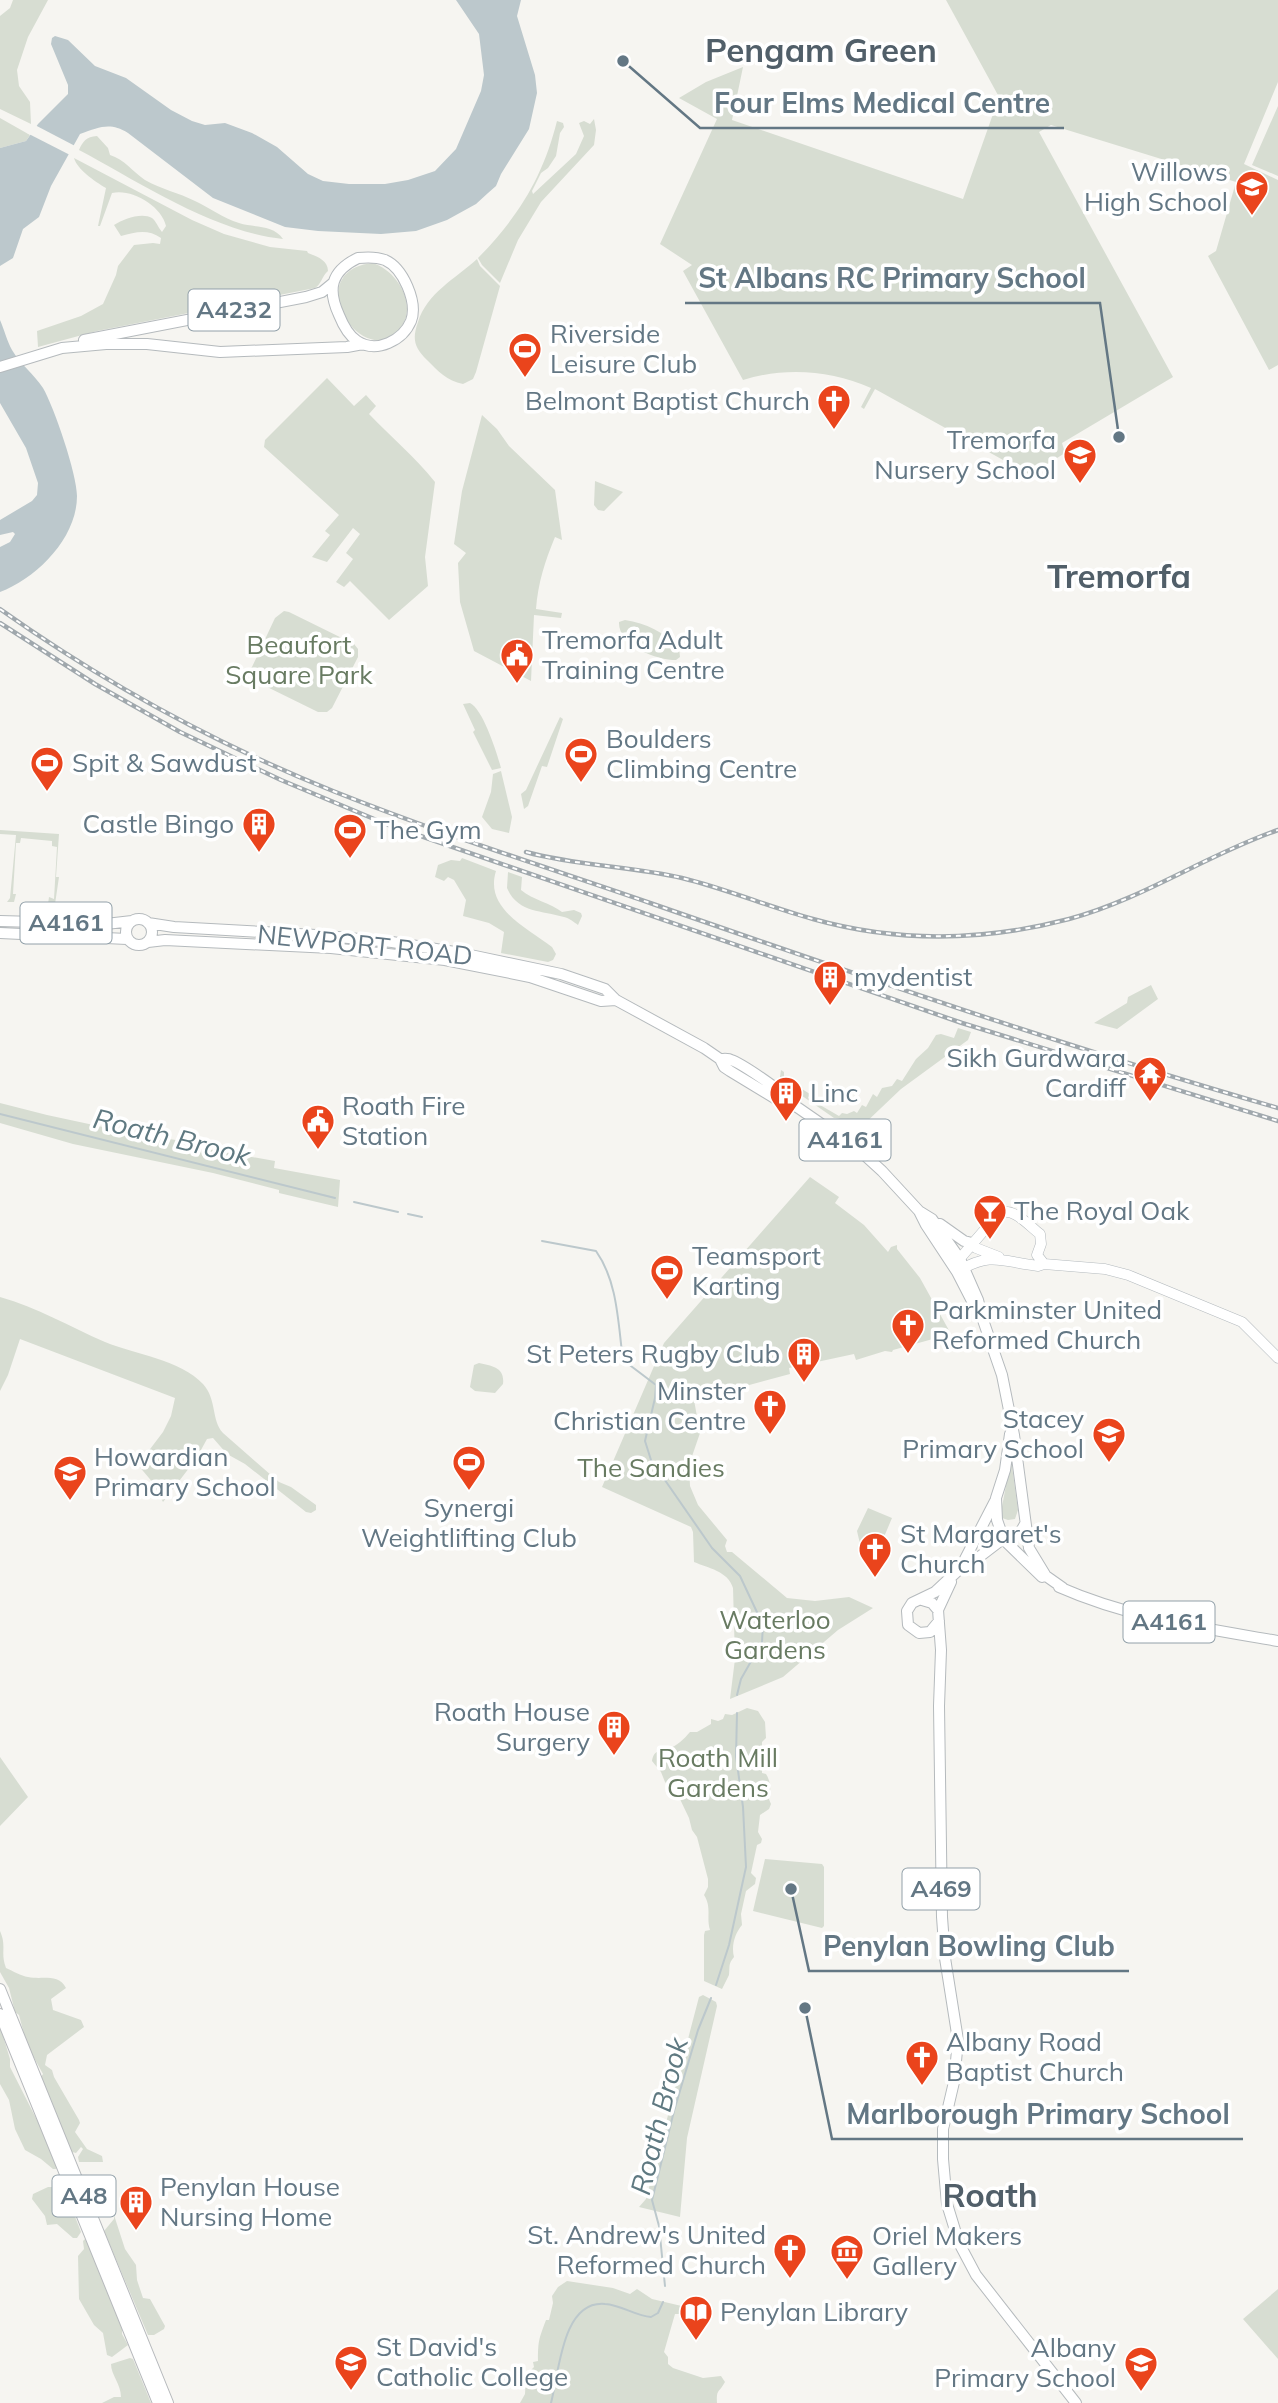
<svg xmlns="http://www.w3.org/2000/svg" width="1278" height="2403" viewBox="0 0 1278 2403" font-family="Mulish,sans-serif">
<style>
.green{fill:#d7ddd2}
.water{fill:#bcc8cc}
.pier{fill:#f6f5f1}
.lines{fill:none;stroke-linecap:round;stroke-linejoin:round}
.stream{stroke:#bcc8cc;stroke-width:2}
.secondary-casing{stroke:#b4babe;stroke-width:11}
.primary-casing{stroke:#b5babd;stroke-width:12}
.trunk-casing{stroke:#b7babd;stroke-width:12}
.secondary{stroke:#fff;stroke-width:10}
.primary{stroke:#fff;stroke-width:10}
.trunk{stroke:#fff;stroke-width:10}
.rail-casing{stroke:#a0a8ad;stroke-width:4.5}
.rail{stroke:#fff;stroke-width:2;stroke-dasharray:5;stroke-linecap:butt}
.labels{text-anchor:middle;stroke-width:7;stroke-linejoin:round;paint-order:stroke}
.shield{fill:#fff;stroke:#92a0a9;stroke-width:2}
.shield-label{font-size:24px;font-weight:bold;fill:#637784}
.poi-label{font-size:26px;fill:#637784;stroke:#fff;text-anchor:start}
.park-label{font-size:26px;fill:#687b62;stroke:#fff}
.street-label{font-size:26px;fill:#637784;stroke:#fff}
.water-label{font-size:28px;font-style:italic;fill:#5f7981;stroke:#fff}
.district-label{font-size:33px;font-weight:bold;fill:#515f69;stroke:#fff}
.leader{fill:none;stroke:#637784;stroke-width:2.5}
.callout-dot{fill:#637784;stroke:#fff;stroke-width:2.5}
.callout-label{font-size:28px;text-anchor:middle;font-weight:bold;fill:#637784;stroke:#fff;stroke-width:7;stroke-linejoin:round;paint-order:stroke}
</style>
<rect width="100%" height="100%" fill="#f6f5f1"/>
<path class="green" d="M13,0h35l-20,37 -11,33 2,16 11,16 1,22 -31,-15v-93l10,-8z
M946,0h332v82l-34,82 34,16v185l-9,5 -61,-114 8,-5 20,-69 -185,-57 -12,7 134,245 -111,66 3,10 -35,22 -155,-86 -11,20 -3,-2 10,-19c-41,-18 -86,-21 -128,-8l-60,-109 9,-6 -32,-21 57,-125 -38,-21 27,-16 37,-15 -11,53 231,79 36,-102z
M1278,106v70l-26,-11z
M0,118l30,17 -4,6 -26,7z
M594,119l2,11 -2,15 -53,57 -23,38 -18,43 -18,-18 -4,-7c41,-42 65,-81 79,-137l6,2 1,4 -4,6 -4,23 -8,12 -7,5 -9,18 1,3 43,-40 8,-18 -5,-13 5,-2 6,3z
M97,136l11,12 2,7c14,4 23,17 35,25 16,9 34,13 50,21 15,7 28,17 44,22 15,5 34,1 44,16 -69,-7 -144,-57 -204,-89 4,-9 7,-13 18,-14z
M74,158l118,62 32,14 46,13 37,4 1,2c8,3 20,7 20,18 -6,5 -7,14 -13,17l-218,43 -59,16 -1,-16 44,-15 22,-12 13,-29 2,-9 16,-21 19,-2 7,1 1,-6c-13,-9 -25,-6 -40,-2l-7,-11c9,-6 28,-13 38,-7 4,3 6,9 10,14l4,-6c-4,-20 -35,-38 -54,-33l-12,33h-2l8,-38c-12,-7 -29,-19 -32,-30z
M477,259l3,7 20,20 -24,86 -3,7 -10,5c-16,-3 -25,-13 -36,-24 -13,-13 -15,-21 -9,-38 9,-29 37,-43 59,-63z
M372,263c26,7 48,45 26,68 -38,39 -98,-59 -26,-68z
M327,378l27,28 12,-11 10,11 -7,8c22,23 46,43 66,68l-10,75 3,29 -39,34 -39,-39 -6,6 -8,-5 17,-23 -7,-6 14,-19 -7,-6 -26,34 -15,-5 18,-22 -5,-4 14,-16 -75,-68 1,-7z
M482,415l15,14 12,17 46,44 7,50 -7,-3c-10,24 -17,46 -19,72l26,4 -1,5 -27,-3 -3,66 -57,-30 -14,-49 -2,-39 8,-10 -12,-9 8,-53z
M595,481l28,11 -19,19 -6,-1 -4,-5z
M284,611l5,1 65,32 4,5v8l-26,51 -5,4h-9l-61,-30 -6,-8v-5l24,-51z
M625,620c21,3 39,12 54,28l1,9 -4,3c-19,0 -58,-14 -57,-38z
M470,703c13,6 27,50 31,65l-9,2 -19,-38 2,-2 -12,-26z
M560,717l3,2 -16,48 -5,-1 -14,40 -4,3 -3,-15 5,-4z
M501,771l11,46 -3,16 -17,-4 -10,-12 9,-25 2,-18z
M0,830l59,4 -3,43h3l-4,27h-7l1,-7 5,2 3,-52 -5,-1v-5l-31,-3 -1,5h-4l-3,51h3l-2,8h-7l3,-4 6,-63 -16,-1z
M462,858l34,13c-12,38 32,57 56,76l4,7 -3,6 -5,2 -47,-9 3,-21 -15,-9 -26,-7 3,-16 -12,-20 -6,-3 -4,4 -9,-4 3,-12 13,-5 9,1z
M508,872l14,5 -1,13c12,10 30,13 41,22l12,-2 7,3 1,3 -4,9c-4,-3 -9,-7 -14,-8 -23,-7 -46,-4 -57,-29z
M1151,985l7,14 -41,30 -23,-6 33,-20 1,-6z
M958,1028l13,4 -3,8 -67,49 -41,39c-12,1 -15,-11 -26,-10l-49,-34 -5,-7 1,-7 3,2v6l26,16 -2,4 31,18 3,-3 5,1 7,-3 3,2 5,-8 4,2 7,-13 4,3 5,-9 10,-2 5,-7 5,2 14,-22 12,-11 8,-13 5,-1 13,4z
M0,1103l47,12 121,26 1,-2 21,3 -1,4 86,15 -1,7 66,12 -2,27 -59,-14v-3l-66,-17 -140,-29 -73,-21z
M810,1177l29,20 -4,6 29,22 24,27 3,-5 6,-2v4l23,29 31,56 -58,16 -1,2 -7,-1 -29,9 -2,-6 -65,14 1,6 -96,26 6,33 -11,32 1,21 8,19 29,35 -2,6 2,6h5l55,46 28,3 34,-4 24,11 -35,22 -55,47 -53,22 5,-40 -2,-71c-5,-17 -25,-20 -39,-26l-1,-30 -2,-5 -89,-40 62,-144z
M0,1297c37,10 70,30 105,45 29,12 76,18 98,42 14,15 8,36 20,49l56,49 12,5 25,18v5l-5,3 -5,-1 -61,-48 -18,-10 -14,-16 -6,1 -11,20 -33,43 -9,-18 -16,-19 25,-33 8,-16 4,-18 -155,-59 -12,36 -8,16z
M479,1363c13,3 26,4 24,21l-8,9 -20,-2 -5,-4 4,-22z
M1011,1459l7,51 -3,9 -7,1 -6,-2 -1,-6z
M868,1508l24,10 -14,33 -11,1 -6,-4 -4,-17z
M747,1708l11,3 7,11 1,16 -4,4v10l6,5 -6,6v10l4,1c4,6 6,17 2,23l3,7 -2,5 -9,6 -2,17 4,7 -1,4 -4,2 -6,28 5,5 -1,6 -9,7 -5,23 1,11c-7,8 -11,21 -8,32 -6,7 -4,9 -5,18l-7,14 -18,-8v-46l1,-4 5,-1c-4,-12 2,-23 -6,-35l4,-8v-8l-11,-42 -5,-7 -3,-12 -11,-23 -13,-13 -4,-10 -9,-11c2,-11 7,-10 16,-12 8,-2 17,-11 22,-17h7l14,-8v-5l7,2 5,-2 2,-5 7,1z
M0,1757l28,40 -28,29z
M765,1859l57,5 2,3v59l-2,2 -69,-17z
M0,1931c7,16 0,21 6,37 7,3 15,8 22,9 14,3 30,-4 38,11l-15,11 2,11 28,10 3,7 -37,28 -2,10 7,5 2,7 25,43 1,3 -5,9 12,17 15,7 1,6h-24l-1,-5 5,-8 -2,-2 -5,6 -4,-1 -14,-29 -17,-46 2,-3 -20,-36 1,-4 -5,-19 -4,-3 -6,-24 -9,-16z
M703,1995l13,7 1,4 -30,132 -7,79 -41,-10 7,-8 53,-202z
M0,2026l10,33v8l31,61 16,39 -1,2h-3l-12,-10 -16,-9 -10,-21 -6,-29 -9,-16z
M48,2187h15l2,4 16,41 -4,6h-4l-16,-14 -10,1 -2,-9 -13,-17 1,-5z
M114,2215l11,34 11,16 1,15 6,18 7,1 15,27 -1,3 -10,6h-6l-44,-104 10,-12z
M85,2239l5,5c-1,10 7,16 8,26l24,54v10l6,11 -16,12 -5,-2 -4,-22 -9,-8 -15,-26 -1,-43 6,-7 -1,-8z
M567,2281l46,7 17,6 7,-5 15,10 55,13 -2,9v-5l-19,-5 -2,3h-9l-11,38 4,5v7l5,4 30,10 18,-2 4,6c-6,11 -9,7 -8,21h-197l5,-9 1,-19 8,-8 -1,-5 5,-1c0,-21 1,-22 8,-41h3l4,-17 -1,-7 6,-9z
M1278,2289v70l-35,-40z
M130,2358l3,1 18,44h-49l12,-6h7c0,-13 -10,-22 -10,-33z"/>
<path class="water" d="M456,0h65l-4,16 18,59 2,18 -8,36 -28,45 -5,12 -8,7 -12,11 -29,16 -31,11 -35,3 -63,-3 -33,-4 -72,-29 -85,-65c-18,-11 -28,-6 -48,1l-29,52 -12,31 -16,12 -10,29 -13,8v-118l26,-7 12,-17 30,-30v-9l-17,-41 1,-6 3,-2 13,4 27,26 31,12 45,32 21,11 13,4 20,-2 27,10 25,14 31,27 15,7 26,3h36l23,-4 27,-9 21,-22 25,-58 3,-16 -5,-41z
M0,320c4,9 7,21 12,30 8,14 22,24 31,38 11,19 34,86 34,108 0,42 -40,82 -77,96v-45l10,-5 5,-8 -2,-2 -13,3v-15l32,-19 5,-6 1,-12 -12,-35 -26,-45z"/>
<path class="pier" d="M33,124l44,23 -5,9 -45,-23z"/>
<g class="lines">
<path class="stream" d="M0,1114l335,84
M354,1202l44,10
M408,1214l14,3
M542,1241l54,10c22,31 22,73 27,109l33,25 -1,13 -10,43 6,19 61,88 28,28 23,49 -1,17 -21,37 -4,16
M716,1985l13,-40 17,-78 -3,-60 -7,-51 1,-43
M665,2286l-6,-60 -7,-26 22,-89 24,-81 13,-32
M551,2403c8,-30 11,-103 54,-99 17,1 30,12 46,13l7,-4 5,-11"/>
<defs>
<path id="secondary" d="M972,1243l4,5 23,9
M956,1263l43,-50c15,-6 29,12 41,21l1,10 -4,11 7,9
M958,1271c35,-20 44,-9 80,-5l6,-2 61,5 23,6 114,47 36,36"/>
<path id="primary" d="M358,258c9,-1 19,-1 27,2 18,8 33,42 26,61 -8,19 -34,33 -54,20 -9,-6 -14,-16 -18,-26 -12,-26 -8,-44 19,-57z
M84,340l222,-43 16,-5 11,-9
M0,367l62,-19 44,-4h41l73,8 127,-5 16,-3
M126 932a13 13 0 1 1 26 0a13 13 0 1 1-26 0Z
M0,921l106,3 26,-3
M148,923l26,4 142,8 76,7 69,11 100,21 44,15 11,11 88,48 16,11 4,8 6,4 56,34h8
M0,933l127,6
M148,942l17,-2 166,8 114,12 85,17 71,24 15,-1
M720,1059c4,0 8,-1 11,1 10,3 59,36 63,45l65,45 23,21 37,40 13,8 28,40 18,41 5,20 19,55 12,60 15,113 17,28 17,12
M919,1211l7,14 31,47 17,33
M940,1224l24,17 8,2
M1010,1434l-5,36 -9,28 1,22 7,20 38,37
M965,1564v-5l30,-58
M1059,1587c70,31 144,41 219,54
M922,1600l10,3 6,7 3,40 -2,56 3,211 3,41 13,82 -4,42 -11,47v30l4,45 12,39 17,32 100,128
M938,1610l13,-28
M939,1621l-9,11 -11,1 -11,-8 -1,-14 5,-8 23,-11 30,-28h5l38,-29 13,-4 4,-7"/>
<path id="trunk" d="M0,1989l168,414
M0,2014l158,389"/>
</defs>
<use href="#secondary" class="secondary-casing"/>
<use href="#primary" class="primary-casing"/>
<use href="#trunk" class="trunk-casing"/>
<use href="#secondary" class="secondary"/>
<use href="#primary" class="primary"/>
<use href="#trunk" class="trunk"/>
<defs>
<path id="rail" d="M0,609c103,73 216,135 333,182 105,42 213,76 320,113 207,72 414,143 625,204
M0,623l95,61 85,48 101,48 105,44 576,199 316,98
M526,852c51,14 105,14 156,26 45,11 87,29 131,41 85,24 172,22 256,0 74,-20 137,-64 209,-89"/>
</defs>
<use href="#rail" class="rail-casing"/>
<use href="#rail" class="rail"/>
</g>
<defs>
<symbol id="school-pin" viewBox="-11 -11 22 30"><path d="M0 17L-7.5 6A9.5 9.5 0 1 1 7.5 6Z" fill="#ea441c" stroke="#fff"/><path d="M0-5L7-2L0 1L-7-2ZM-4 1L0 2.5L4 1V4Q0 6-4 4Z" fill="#fff"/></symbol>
<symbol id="stadium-pin" viewBox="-11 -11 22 30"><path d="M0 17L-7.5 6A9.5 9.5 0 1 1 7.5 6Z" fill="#ea441c" stroke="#fff"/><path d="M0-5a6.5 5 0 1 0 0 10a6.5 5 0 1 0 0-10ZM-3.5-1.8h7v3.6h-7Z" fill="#fff"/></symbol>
<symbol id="church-pin" viewBox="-11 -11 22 30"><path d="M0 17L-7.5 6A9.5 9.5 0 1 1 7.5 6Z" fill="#ea441c" stroke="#fff"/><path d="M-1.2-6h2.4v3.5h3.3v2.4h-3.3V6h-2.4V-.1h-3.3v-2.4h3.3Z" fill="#fff"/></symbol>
<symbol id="civic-pin" viewBox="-11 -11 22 30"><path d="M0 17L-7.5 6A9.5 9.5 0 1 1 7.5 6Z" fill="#ea441c" stroke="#fff"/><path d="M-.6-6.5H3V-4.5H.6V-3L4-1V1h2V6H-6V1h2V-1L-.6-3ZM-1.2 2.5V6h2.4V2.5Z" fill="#fff"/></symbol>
<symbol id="building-pin" viewBox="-11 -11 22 30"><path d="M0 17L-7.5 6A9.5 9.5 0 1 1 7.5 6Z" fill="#ea441c" stroke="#fff"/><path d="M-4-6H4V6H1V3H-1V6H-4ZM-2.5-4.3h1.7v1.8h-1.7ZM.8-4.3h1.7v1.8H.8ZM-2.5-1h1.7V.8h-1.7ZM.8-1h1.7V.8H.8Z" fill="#fff"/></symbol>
<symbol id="temple-pin" viewBox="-11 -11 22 30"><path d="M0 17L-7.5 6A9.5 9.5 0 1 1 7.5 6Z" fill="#ea441c" stroke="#fff"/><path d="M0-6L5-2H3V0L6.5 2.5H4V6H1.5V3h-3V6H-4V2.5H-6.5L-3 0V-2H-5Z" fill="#fff"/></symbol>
<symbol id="bar-pin" viewBox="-11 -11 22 30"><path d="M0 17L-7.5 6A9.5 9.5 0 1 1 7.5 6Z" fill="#ea441c" stroke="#fff"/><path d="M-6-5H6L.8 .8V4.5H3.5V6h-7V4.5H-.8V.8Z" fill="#fff"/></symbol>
<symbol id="museum-pin" viewBox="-11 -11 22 30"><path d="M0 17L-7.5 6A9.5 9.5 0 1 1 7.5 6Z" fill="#ea441c" stroke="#fff"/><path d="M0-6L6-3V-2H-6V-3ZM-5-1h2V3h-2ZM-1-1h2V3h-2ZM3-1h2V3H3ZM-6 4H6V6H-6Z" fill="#fff"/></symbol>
<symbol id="library-pin" viewBox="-11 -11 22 30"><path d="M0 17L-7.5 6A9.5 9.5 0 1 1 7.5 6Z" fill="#ea441c" stroke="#fff"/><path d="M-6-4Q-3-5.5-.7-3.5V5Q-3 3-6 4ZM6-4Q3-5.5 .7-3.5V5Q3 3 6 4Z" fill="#fff"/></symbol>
</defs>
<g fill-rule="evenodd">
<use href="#school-pin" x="1233" y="168" width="38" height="52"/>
<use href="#stadium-pin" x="506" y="330" width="38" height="52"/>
<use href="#church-pin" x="815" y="382" width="38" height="52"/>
<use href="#school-pin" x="1061" y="436" width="38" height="52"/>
<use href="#civic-pin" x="498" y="636" width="38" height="52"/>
<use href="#stadium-pin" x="562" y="735" width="38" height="52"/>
<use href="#stadium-pin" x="28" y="744" width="38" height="52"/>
<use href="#building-pin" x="240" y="805" width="38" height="52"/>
<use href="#stadium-pin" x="331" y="811" width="38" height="52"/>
<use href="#building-pin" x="811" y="958" width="38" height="52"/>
<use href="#temple-pin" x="1131" y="1054" width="38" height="52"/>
<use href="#building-pin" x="767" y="1074" width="38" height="52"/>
<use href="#civic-pin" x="299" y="1102" width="38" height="52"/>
<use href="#bar-pin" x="971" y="1192" width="38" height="52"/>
<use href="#stadium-pin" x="648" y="1252" width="38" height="52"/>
<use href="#church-pin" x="889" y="1306" width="38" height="52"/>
<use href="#building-pin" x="785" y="1335" width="38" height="52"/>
<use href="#church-pin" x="751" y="1387" width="38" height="52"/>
<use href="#school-pin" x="1090" y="1415" width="38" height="52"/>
<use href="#stadium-pin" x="450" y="1443" width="38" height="52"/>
<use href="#school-pin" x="51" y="1453" width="38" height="52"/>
<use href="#church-pin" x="856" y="1530" width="38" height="52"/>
<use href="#building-pin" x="595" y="1708" width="38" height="52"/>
<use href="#church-pin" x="903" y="2038" width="38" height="52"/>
<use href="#building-pin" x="117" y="2183" width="38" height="52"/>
<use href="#church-pin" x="771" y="2231" width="38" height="52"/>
<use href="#museum-pin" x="828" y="2232" width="38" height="52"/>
<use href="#library-pin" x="677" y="2293" width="38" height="52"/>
<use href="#school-pin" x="332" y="2343" width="38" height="52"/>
<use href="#school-pin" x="1122" y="2344" width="38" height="52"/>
</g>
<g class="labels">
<g class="shield">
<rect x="188.5" y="289.5" width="91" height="41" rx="5"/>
<rect x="20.5" y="902.5" width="91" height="41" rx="5"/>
<rect x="799.5" y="1119.5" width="91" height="41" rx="5"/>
<rect x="1123.5" y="1601.5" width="91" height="41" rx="5"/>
<rect x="902.5" y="1868.5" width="77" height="41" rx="5"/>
<rect x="52.5" y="2175.5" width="63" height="41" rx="5"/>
</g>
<g class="shield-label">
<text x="234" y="318">A4232</text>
<text x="66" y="931">A4161</text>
<text x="845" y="1148">A4161</text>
<text x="1169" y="1630">A4161</text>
<text x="941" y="1897">A469</text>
<text x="84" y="2204">A48</text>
</g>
<g class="poi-label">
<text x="1228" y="181" text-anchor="end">Willows<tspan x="1228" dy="30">High School</tspan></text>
<text x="550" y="343">Riverside<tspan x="550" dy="30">Leisure Club</tspan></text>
<text x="810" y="410" text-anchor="end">Belmont Baptist Church</text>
<text x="1056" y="449" text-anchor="end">Tremorfa<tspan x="1056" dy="30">Nursery School</tspan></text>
<text x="542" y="649">Tremorfa Adult<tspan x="542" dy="30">Training Centre</tspan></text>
<text x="606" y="748">Boulders<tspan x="606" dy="30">Climbing Centre</tspan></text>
<text x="72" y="772">Spit &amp; Sawdust</text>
<text x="234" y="833" text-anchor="end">Castle Bingo</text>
<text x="374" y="839">The Gym</text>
<text x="854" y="986">mydentist</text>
<text x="1126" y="1067" text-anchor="end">Sikh Gurdwara<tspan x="1126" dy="30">Cardiff</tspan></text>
<text x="810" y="1102">Linc</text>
<text x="342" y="1115">Roath Fire<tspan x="342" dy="30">Station</tspan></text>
<text x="1014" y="1220">The Royal Oak</text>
<text x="692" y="1265">Teamsport<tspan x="692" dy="30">Karting</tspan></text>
<text x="932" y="1319">Parkminster United<tspan x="932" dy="30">Reformed Church</tspan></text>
<text x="780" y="1363" text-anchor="end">St Peters Rugby Club</text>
<text x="746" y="1400" text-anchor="end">Minster<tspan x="746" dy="30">Christian Centre</tspan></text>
<text x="1084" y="1428" text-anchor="end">Stacey<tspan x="1084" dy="30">Primary School</tspan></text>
<text x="94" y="1466">Howardian<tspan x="94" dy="30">Primary School</tspan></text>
<text x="469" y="1517" text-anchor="middle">Synergi<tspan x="469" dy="30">Weightlifting Club</tspan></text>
<text x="900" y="1543">St Margaret's<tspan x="900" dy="30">Church</tspan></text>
<text x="590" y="1721" text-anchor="end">Roath House<tspan x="590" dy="30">Surgery</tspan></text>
<text x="946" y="2051">Albany Road<tspan x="946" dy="30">Baptist Church</tspan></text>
<text x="160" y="2196">Penylan House<tspan x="160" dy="30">Nursing Home</tspan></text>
<text x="766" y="2244" text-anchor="end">St. Andrew's United<tspan x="766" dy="30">Reformed Church</tspan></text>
<text x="872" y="2245">Oriel Makers<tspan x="872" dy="30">Gallery</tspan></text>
<text x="720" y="2321">Penylan Library</text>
<text x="376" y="2356">St David's<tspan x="376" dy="30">Catholic College</tspan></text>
<text x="1116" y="2357" text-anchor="end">Albany<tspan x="1116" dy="30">Primary School</tspan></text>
</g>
<g class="park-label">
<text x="299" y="654">Beaufort<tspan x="299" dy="30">Square Park</tspan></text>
<text x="651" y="1477">The Sandies</text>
<text x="775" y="1629">Waterloo<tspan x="775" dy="30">Gardens</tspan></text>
<text x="718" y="1767">Roath Mill<tspan x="718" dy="30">Gardens</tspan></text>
</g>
<g class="street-label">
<text transform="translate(365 945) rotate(6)" y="9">NEWPORT ROAD</text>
</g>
<g class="water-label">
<text transform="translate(172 1137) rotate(14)" y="10">Roath Brook</text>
<text transform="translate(659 2116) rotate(-76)" y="10">Roath Brook</text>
</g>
<g class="district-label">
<text x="821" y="62">Pengam Green</text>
<text x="1119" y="588">Tremorfa</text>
<text x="990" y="2207">Roath</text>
</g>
</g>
<path class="leader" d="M623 61L700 128H1064M1119 437L1100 303H685M791 1889L809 1971H1129M805 2008L832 2139H1243"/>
<g class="callout-dot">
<circle cx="623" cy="61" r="7"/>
<circle cx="1119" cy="437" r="7"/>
<circle cx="791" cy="1889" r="7"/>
<circle cx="805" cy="2008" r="7"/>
</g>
<g class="callout-label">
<text x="882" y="113">Four Elms Medical Centre</text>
<text x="892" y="288">St Albans RC Primary School</text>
<text x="969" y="1956">Penylan Bowling Club</text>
<text x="1038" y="2124">Marlborough Primary School</text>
</g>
</svg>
